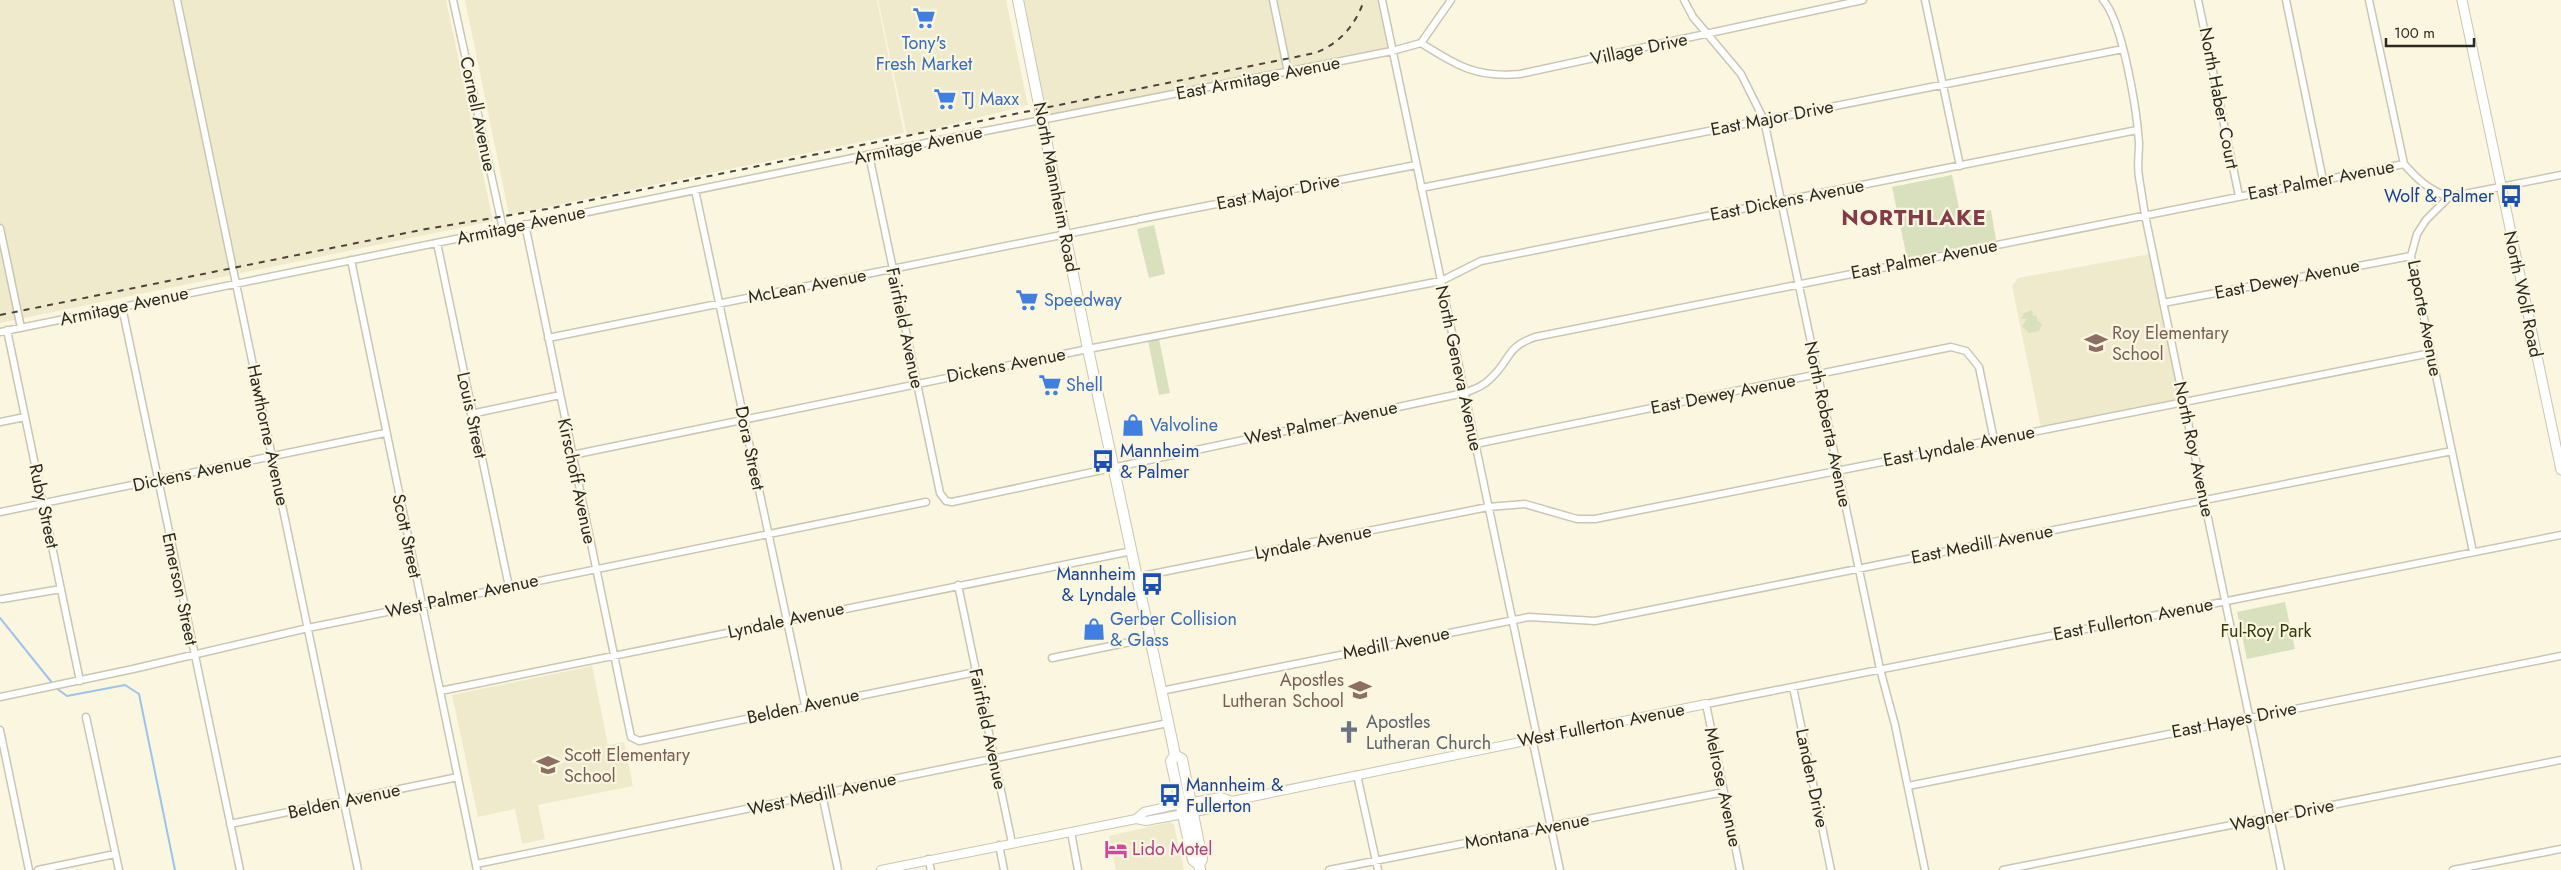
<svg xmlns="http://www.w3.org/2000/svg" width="2561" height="870" viewBox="0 0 2561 870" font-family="Jost,sans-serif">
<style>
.built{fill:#f0eacd}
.green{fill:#d8e0bd}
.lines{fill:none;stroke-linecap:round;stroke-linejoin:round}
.stream{stroke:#9cc3ee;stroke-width:2}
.minor-casing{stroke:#cac6b1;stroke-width:9}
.tertiary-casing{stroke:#cac6b1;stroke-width:10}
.secondary-casing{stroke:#cac6b1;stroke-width:11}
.primary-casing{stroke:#cac6b1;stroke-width:12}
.minor{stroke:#fff;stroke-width:6}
.tertiary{stroke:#fff;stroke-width:8}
.secondary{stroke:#fff;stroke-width:9}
.primary{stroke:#fff;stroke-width:10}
.rail{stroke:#47443b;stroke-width:2;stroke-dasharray:6 6;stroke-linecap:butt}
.labels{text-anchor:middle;stroke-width:4.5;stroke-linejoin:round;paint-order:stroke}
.shop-label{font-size:18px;fill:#366cbe;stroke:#faf6e0;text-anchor:start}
.street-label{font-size:18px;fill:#2b2921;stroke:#faf6e0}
.transit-label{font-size:18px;fill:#164399;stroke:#faf6e0;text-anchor:end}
.education-label{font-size:18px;fill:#785e54;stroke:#faf6e0;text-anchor:start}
.park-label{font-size:18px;fill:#323a10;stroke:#faf6e0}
.worship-label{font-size:18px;fill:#5b616d;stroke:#faf6e0;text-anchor:start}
.hotel-label{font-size:18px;fill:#b23c85;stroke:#faf6e0;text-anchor:start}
.district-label{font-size:22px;font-weight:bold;letter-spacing:1px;fill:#833b48;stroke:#faf6e0}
</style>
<rect width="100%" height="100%" fill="#faf6e0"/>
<path class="built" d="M0,0h446l47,221 -493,102z
M465,0h412l27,133 -395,82z
M878,0h128l22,105 -121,31z
M1018,0h364l10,51 -349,69z
M2150,254l31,146 -140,27 -29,-141 6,-8z
M592,666l16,79 16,-3 9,44 -95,19 7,34 -23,5 -7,-35 -37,8 -26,-122z
M1170,822l4,3 10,45h-68l-7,-34z"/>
<path class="green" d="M1952,175l9,42 30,-7 5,30 -89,18 -15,-71z
M1154,225l11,49 -16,4 -12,-49z
M2032,310l1,6 3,-1 2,6 4,3 -3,7 -10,2 -7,-7 5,-7h-6l3,-6z
M1159,339l11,54 -11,2 -11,-54z
M2285,602l10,47 -48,10 -10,-47z"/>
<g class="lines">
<path class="stream" d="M0,618l53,66
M56,688l11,8 58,-11 14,9 36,176"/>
<defs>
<path id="minor" d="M177,0l181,870
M453,0l50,229
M1273,0l15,72
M1382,0l155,737
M1684,0l9,17 48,57 23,46 116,549 15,56 30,145
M1925,0l35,166
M2103,0c20,22 34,112 36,143 0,11 -2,23 0,34 2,13 4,25 6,38l136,655
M2198,0l41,196
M2286,0l37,180
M2369,0l35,164c14,16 25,26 45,33
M1421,43c36,23 56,35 99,31l343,-74
M869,155l71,338 6,8 6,1 512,-109c11,-4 20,-7 28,-16 19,-18 14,-30 43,-40l869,-173
M1421,188l702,-139
M695,190l110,515
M1140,219l276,-54
M525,224l106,513 8,4 337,-69
M0,228l21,100
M437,243l72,344
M351,260l126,610
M2163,303l248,-47
M122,307l118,563
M7,330l73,351
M0,332l970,-198 422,-83 29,-8 30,-43
M548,338l588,-118
M471,414l89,-19
M0,422l25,-5
M1475,444l476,-97 15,4 13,16 15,73
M572,455l516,-106 353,-68 40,-20 656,-131
M0,512l385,-79
M2473,552l-62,-296 6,-22 9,-14 23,-23 112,-22
M1137,577l351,-70 37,-3 52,15h18l836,-166
M958,585l54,258
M2,599l59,-10
M1052,658l98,-20
M1793,687l38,183
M440,691l692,-140
M1161,691l368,-74 66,4 857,-170
M0,697l133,-28 175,-41 618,-126
M86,717l33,153
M0,730l29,140
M1532,738l28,132
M1357,775l21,95
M1908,786l653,-130
M822,794l16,76
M230,824l228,-47
M1071,832l7,38
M999,845l5,25
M928,859l3,11
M476,864l692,-141
M38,870l77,-16
M1329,870l395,-78
M1740,870l-34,-166 855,-169
M2003,870l558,-110
M2453,870l108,-21"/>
<path id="tertiary" d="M1136,819l8,-7 27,-6 50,-9 11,4 474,-97
M881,870l255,-51 10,2 80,-15 6,-5"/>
<path id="secondary" d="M2462,0l99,470"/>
<path id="primary" d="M1018,0l70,349 85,396 2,10 7,4 20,100 -3,6 1,5
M1175,755l-4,6 22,99 6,5"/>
</defs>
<use href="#minor" class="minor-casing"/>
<use href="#tertiary" class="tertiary-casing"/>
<use href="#secondary" class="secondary-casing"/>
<use href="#primary" class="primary-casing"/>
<use href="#minor" class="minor"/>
<use href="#tertiary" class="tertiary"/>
<use href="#secondary" class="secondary"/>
<use href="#primary" class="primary"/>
<path class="rail" d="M0,315l426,-86 121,-20 768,-156c24,-9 41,-28 49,-53"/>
</g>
<defs>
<symbol id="supermarket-bare" viewBox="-9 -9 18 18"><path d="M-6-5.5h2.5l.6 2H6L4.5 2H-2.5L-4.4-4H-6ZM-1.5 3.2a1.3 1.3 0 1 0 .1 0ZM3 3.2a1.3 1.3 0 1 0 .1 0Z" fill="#3f7fe0" stroke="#faf6e0" stroke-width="2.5" paint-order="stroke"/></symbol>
<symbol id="bus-bare" viewBox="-9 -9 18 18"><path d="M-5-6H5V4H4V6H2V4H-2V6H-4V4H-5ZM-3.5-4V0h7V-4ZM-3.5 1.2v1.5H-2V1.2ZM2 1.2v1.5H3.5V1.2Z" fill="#1a4fb4" stroke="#faf6e0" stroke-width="2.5" paint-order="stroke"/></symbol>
<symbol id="school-bare" viewBox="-9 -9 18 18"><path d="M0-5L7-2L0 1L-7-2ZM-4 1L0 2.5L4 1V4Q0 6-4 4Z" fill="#8d6e63" stroke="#faf6e0" stroke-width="2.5" paint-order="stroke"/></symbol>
<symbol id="shop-bare" viewBox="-9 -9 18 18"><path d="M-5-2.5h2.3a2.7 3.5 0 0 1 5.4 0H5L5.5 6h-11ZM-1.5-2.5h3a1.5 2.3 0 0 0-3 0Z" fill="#3f7fe0" stroke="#faf6e0" stroke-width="2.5" paint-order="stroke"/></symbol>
<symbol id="church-bare" viewBox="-9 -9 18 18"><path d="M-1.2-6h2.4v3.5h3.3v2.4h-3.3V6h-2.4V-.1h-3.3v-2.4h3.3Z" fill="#6b7280" stroke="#faf6e0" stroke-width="2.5" paint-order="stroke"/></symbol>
<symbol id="hotel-bare" viewBox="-9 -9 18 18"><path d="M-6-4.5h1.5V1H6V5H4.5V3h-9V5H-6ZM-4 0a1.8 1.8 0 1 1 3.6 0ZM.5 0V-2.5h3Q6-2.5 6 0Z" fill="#d1479c" stroke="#faf6e0" stroke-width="2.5" paint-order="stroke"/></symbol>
</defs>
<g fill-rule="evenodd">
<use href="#supermarket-bare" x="908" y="2" width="32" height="32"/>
<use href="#supermarket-bare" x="929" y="83" width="32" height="32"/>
<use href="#bus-bare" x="2495" y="180" width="32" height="32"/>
<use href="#supermarket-bare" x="1011" y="284" width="32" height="32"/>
<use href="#school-bare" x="2080" y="327" width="32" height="32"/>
<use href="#supermarket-bare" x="1034" y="369" width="32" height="32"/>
<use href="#shop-bare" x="1117" y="409" width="32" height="32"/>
<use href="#bus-bare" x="1087" y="445" width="32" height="32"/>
<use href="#bus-bare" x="1136" y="568" width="32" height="32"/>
<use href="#shop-bare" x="1078" y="613" width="32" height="32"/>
<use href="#school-bare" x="1344" y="674" width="32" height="32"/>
<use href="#church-bare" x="1333" y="716" width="32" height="32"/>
<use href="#school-bare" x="532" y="749" width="32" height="32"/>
<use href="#bus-bare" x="1154" y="779" width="32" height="32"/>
<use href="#hotel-bare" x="1100" y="833" width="32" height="32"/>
</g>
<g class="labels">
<g class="shop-label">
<text x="924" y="49" text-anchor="middle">Tony's<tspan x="924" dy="21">Fresh Market</tspan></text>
<text x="962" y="105">TJ Maxx</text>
<text x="1044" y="306">Speedway</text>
<text x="1066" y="391">Shell</text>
<text x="1150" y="431">Valvoline</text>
<text x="1110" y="625">Gerber Collision<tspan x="1110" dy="21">&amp; Glass</tspan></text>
</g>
<g class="street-label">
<text transform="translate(1639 49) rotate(-12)" y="6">Village Drive</text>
<text transform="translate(1258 78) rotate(-11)" y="6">East Armitage Avenue</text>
<text transform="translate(2219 98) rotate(79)" y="6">North Haber Court</text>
<text transform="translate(478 114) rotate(78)" y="6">Cornell Avenue</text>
<text transform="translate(1772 118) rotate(-11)" y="6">East Major Drive</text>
<text transform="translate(918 145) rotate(-12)" y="6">Armitage Avenue</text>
<text transform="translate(2321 180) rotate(-11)" y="6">East Palmer Avenue</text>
<text transform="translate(1056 187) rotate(79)" y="6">North Mannheim Road</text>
<text transform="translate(1278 192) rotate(-11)" y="6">East Major Drive</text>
<text transform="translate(1787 200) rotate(-11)" y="6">East Dickens Avenue</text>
<text transform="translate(521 225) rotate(-12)" y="6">Armitage Avenue</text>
<text transform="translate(1924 259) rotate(-11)" y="6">East Palmer Avenue</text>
<text transform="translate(2287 279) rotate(-11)" y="6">East Dewey Avenue</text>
<text transform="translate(807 286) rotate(-11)" y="6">McLean Avenue</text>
<text transform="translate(2523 294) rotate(78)" y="6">North Wolf Road</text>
<text transform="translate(124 306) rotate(-12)" y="6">Armitage Avenue</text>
<text transform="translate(2425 318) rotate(79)" y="6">Laporte Avenue</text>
<text transform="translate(905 328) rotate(78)" y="6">Fairfield Avenue</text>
<text transform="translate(1006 365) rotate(-11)" y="6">Dickens Avenue</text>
<text transform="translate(1459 368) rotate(78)" y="6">North Geneva Avenue</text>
<text transform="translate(1723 394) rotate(-11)" y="6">East Dewey Avenue</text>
<text transform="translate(472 415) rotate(78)" y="6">Louis Street</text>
<text transform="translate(1321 423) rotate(-12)" y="6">West Palmer Avenue</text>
<text transform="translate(1828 424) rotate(78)" y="6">North Roberta Avenue</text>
<text transform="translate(268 435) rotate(78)" y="6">Hawthorne Avenue</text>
<text transform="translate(1959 446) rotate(-11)" y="6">East Lyndale Avenue</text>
<text transform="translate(750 448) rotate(78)" y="6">Dora Street</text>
<text transform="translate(2194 449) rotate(78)" y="6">North Roy Avenue</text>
<text transform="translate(192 473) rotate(-12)" y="6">Dickens Avenue</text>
<text transform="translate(577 481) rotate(78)" y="6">Kirschoff Avenue</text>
<text transform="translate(44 506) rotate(78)" y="6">Ruby Street</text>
<text transform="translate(407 536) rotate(78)" y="6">Scott Street</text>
<text transform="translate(1313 542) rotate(-11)" y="6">Lyndale Avenue</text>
<text transform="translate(1982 544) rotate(-11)" y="6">East Medill Avenue</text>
<text transform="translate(180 589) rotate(78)" y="6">Emerson Street</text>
<text transform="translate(462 596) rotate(-12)" y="6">West Palmer Avenue</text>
<text transform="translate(2133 619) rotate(-11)" y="6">East Fullerton Avenue</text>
<text transform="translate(786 620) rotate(-12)" y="6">Lyndale Avenue</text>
<text transform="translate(1396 643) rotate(-11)" y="6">Medill Avenue</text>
<text transform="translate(803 706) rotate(-12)" y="6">Belden Avenue</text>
<text transform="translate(2234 720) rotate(-11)" y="6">East Hayes Drive</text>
<text transform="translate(1601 725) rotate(-11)" y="6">West Fullerton Avenue</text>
<text transform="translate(988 729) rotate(78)" y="6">Fairfield Avenue</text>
<text transform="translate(1812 778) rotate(78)" y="6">Landen Drive</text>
<text transform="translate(1723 787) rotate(78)" y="6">Melrose Avenue</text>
<text transform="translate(822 794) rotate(-12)" y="6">West Medill Avenue</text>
<text transform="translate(344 801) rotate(-12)" y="6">Belden Avenue</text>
<text transform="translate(2282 815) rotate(-11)" y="6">Wagner Drive</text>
<text transform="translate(1527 831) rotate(-11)" y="6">Montana Avenue</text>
</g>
<g class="transit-label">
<text x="2494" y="202">Wolf &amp; Palmer</text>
<text x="1120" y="457" text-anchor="start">Mannheim<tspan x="1120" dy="21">&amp; Palmer</tspan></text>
<text x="1136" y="580">Mannheim<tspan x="1136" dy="21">&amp; Lyndale</tspan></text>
<text x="1186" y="791" text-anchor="start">Mannheim &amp;<tspan x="1186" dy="21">Fullerton</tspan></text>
</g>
<g class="education-label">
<text x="2112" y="339">Roy Elementary<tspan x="2112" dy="21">School</tspan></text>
<text x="1344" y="686" text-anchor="end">Apostles<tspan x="1344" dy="21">Lutheran School</tspan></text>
<text x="564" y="761">Scott Elementary<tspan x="564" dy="21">School</tspan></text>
</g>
<g class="park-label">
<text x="2266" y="637">Ful-Roy Park</text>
</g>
<g class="worship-label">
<text x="1366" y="728">Apostles<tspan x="1366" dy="21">Lutheran Church</tspan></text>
</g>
<g class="hotel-label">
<text x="1132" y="855">Lido Motel</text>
</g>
<g class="district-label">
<text x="1914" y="225">NORTHLAKE</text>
</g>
</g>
<path d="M2386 38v8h88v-8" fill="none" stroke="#2b2921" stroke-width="2.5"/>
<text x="2394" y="38" font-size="15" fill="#2b2921" stroke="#faf6e0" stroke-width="4" paint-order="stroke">100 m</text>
</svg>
